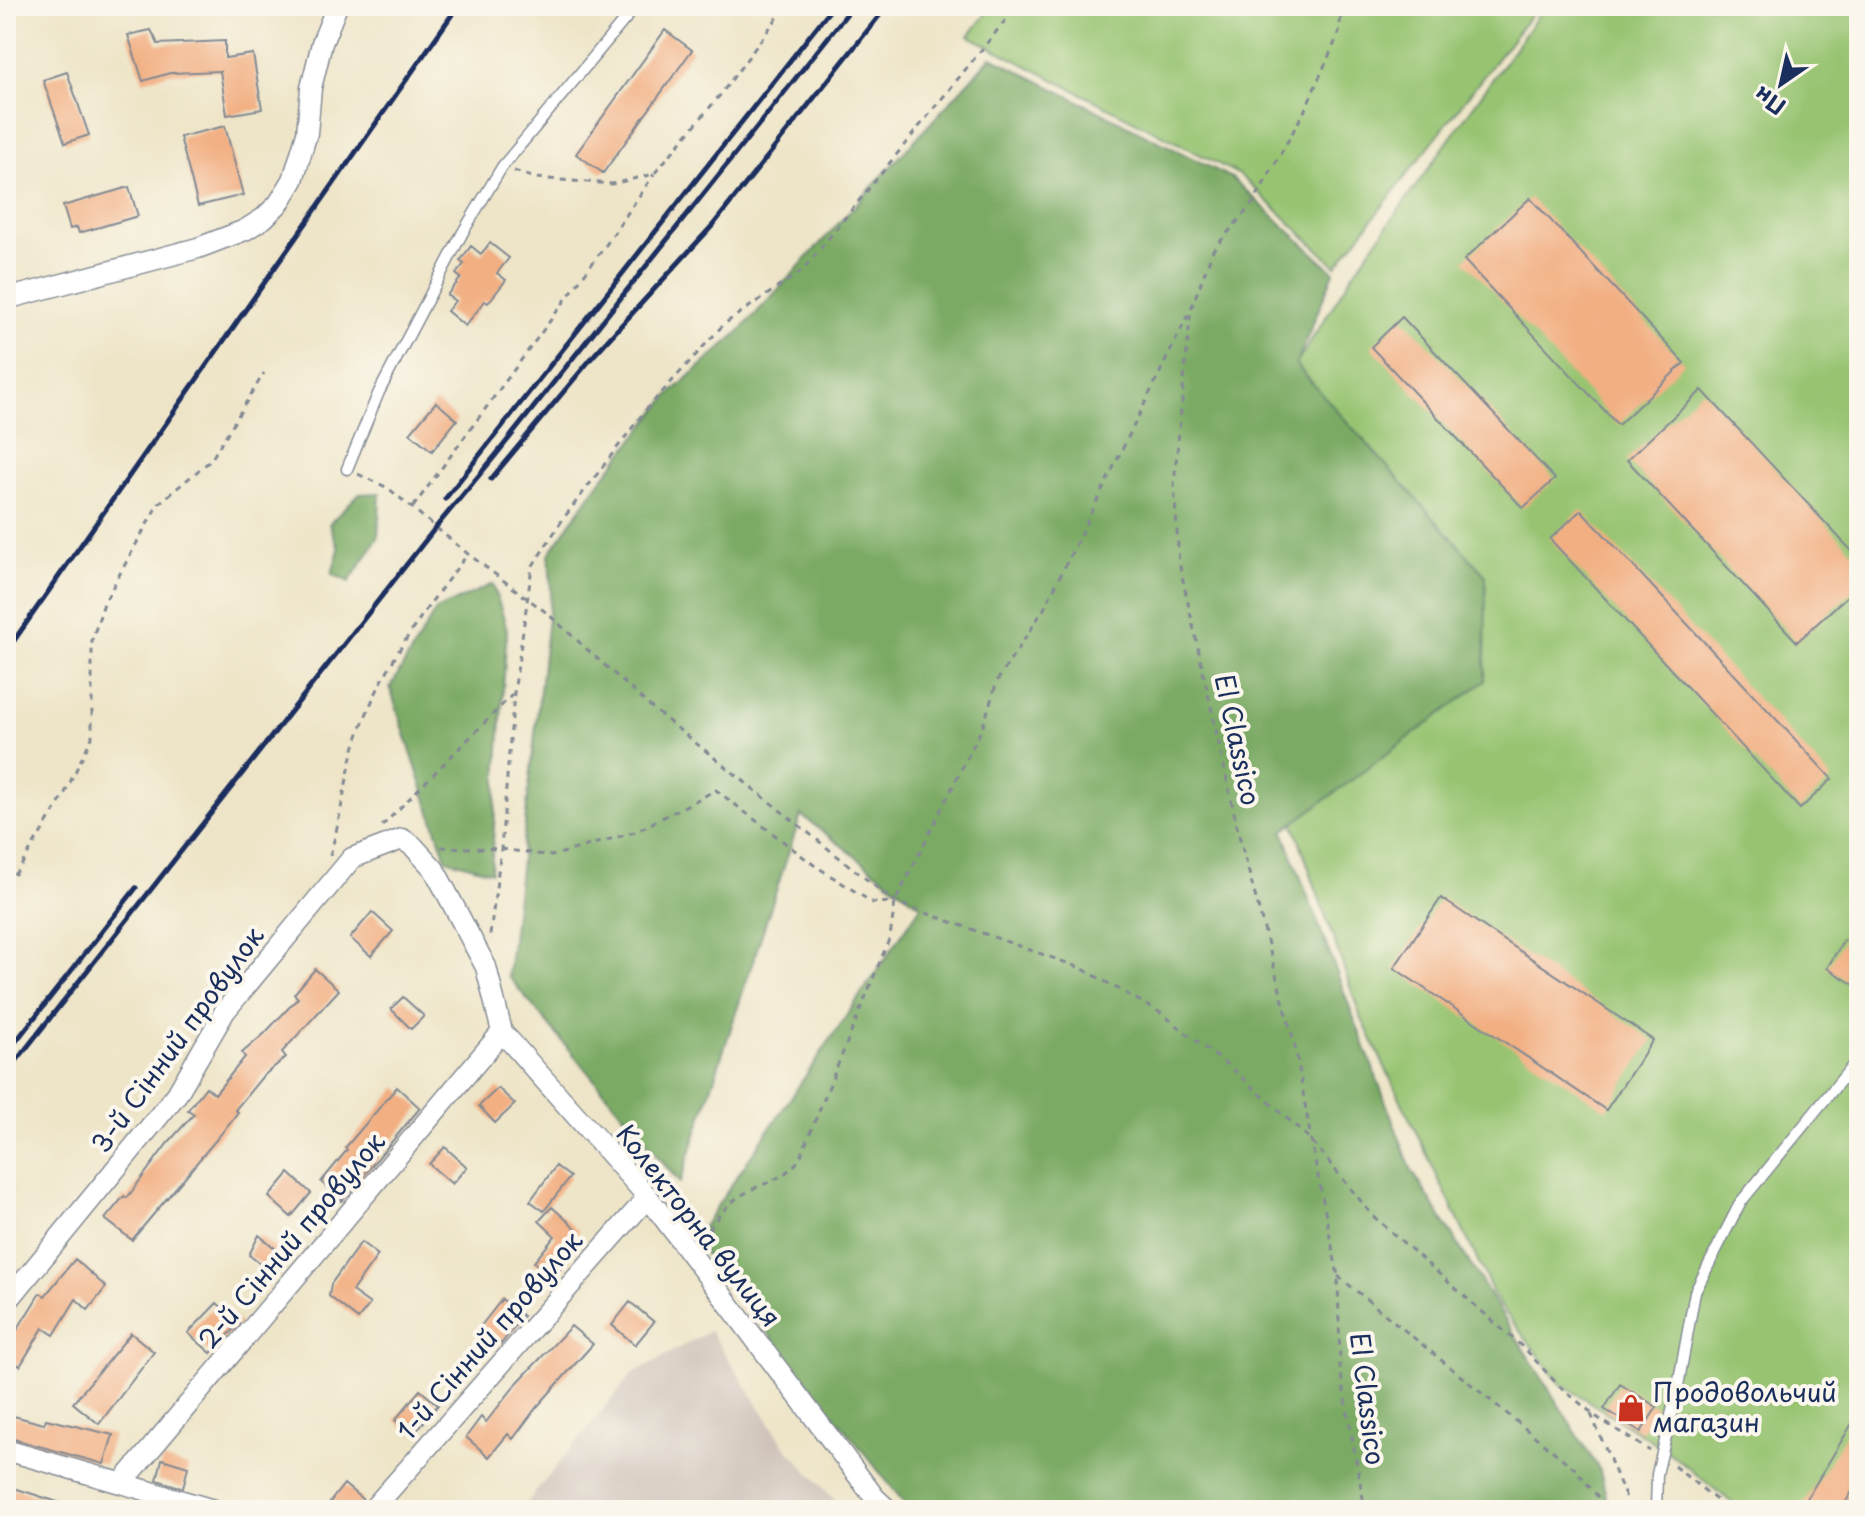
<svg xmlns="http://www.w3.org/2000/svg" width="1865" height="1516" viewBox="0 0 1865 1516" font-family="'Playpen Sans',sans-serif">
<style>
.industrial{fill:#cec2b9}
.green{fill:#98c472;stroke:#5a7a68;stroke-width:2}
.forest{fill:#7aaa64;stroke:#4a6c61;stroke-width:2}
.building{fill:#f2af82}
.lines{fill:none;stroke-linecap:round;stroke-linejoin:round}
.service-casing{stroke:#848a93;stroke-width:13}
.minor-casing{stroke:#848a93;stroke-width:23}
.path{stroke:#848a93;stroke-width:3;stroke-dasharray:6 6;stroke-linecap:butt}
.service{stroke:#fff;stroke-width:10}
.minor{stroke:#fff;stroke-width:20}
.rail{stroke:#1b2f5e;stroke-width:5}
.labels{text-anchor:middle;stroke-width:8;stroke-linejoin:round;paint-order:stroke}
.street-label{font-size:26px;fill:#1b2f5e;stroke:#fbf7ec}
.poi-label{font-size:26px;fill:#1b2f5e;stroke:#fbf7ec;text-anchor:start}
</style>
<rect width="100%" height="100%" fill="#fbf7ec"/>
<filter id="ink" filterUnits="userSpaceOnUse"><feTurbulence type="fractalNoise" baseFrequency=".0125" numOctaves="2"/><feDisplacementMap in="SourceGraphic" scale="16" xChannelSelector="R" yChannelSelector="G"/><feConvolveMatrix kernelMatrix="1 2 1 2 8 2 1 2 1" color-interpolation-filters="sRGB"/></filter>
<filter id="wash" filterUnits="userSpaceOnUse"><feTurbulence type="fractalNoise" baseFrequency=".006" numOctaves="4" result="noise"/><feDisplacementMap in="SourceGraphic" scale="32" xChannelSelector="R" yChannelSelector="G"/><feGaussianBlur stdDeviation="1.8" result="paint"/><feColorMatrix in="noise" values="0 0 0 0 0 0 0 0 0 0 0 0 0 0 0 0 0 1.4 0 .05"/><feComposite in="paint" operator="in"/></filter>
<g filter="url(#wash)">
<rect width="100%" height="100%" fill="#eee5c8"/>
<path class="industrial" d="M710,1331l75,115 59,64h-323l111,-136z"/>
<path class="green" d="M992,6h546l-202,260 -96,-91 -271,-139z
M1545,6h314v1504h-118l-79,-63 -101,-63 -63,-81 -138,-288 -116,-334 -31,-185 142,-225z"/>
<path class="forest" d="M991,57l241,121 102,94 -38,93 190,211 -1,105 -202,150 129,340 188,300 9,39h-699l-216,-270 227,-334 -120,-91 -121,368 -172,-207 43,-385 -2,-37 51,-73 70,-87 70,-63z
M380,493l-2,45 -29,44 -17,-8 7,-25 -10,-25 30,-30z
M493,584l14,45 -16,243 -45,-13 -56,-171 46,-78z"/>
<g id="blocks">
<path class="building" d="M151,30l7,14 67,-3v17l28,-4 9,55 -35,6 -7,-44 -50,2 -27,8 -15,-46z
M665,30l27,20 -89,123 -27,-19z
M67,72l22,63 -24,8 -22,-63z
M225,126l18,69 -45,11 -18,-69z
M129,187l9,29 -59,17 -2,-6 -7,2 -7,-23z
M1530,198l154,165 -66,62 -154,-165z
M490,243l19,15 -12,15 9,7 -18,23 -3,-2 -20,25 -18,-15 8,-10 -8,-6 14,-17 -5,-4 8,-10 -4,-3 11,-15 10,8z
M1402,317l153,162 -32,29 -152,-161z
M1702,390l157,169v26l-62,57 -170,-182z
M436,402l21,18 -25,31 -22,-18z
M1581,510l251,269 -32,30 -250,-270z
M1441,898l212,142 -47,70 -212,-142z
M372,912l21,19 -22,25 -21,-18z
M1844,940l15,9v39l-32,-20z
M315,969l24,21 -57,62 4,5 -24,20 -27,33 3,2 -18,23 -88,105 -27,-21 19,-23 3,2 40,-54 27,-30 -6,-4 18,-23 9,7 30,-37 -3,-4 23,-20 33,-35 -4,-4z
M403,997l21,19 -13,13 -20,-20z
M397,1087l23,21 -78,93 -21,-19 26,-32 -2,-2z
M498,1088l17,16 -20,19 -16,-17z
M445,1147l22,20 -15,17 -23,-20z
M556,1166l14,11 -26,34 -14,-10z
M289,1173l22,20 -20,24 -22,-20z
M552,1207l27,24 -16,18 9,7 -19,21 -19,-15 21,-26 -16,-15z
M259,1235l24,20 -10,19 -24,-19z
M361,1242l17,13 -26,36 18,13 -12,15 -29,-23 2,-12z
M75,1259l31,28 -18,23 -12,-11 -22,36 -11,-7 -23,38 -3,-2 -11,19v-59l11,6 23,-37 5,3z
M502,1299l21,17 -22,28 -21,-17z
M630,1302l24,20 -19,23 -23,-20z
M217,1303l23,20 -29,30 -23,-20z
M571,1326l22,18 -57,64 -23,31 -5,-5 -19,23 -23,-20 15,-20 5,5 32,-40z
M131,1333l23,19 -55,72 -26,-21z
M1620,1384l37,23 -16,25 -37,-23z
M420,1390l18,15 -25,30 -18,-15z
M1859,1412v68l-18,30h-41z
M6,1414l38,10 2,-5 67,16 -9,29 -98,-27z
M162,1459l26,8 -5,21 -26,-8z
M344,1484l19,16 -8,10h-16l-9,-8z
M14,1488l56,18 -1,4h-62z"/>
</g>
</g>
<g filter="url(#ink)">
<use href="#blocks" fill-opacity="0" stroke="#848a93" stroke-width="2"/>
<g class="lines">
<defs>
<path id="service" d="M347,469l32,-77 84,-160 39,-65 134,-161
M1656,1510l1,-36 21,-88 17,-94 45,-89 119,-145"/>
<path id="minor" d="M6,299l192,-51 47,-18 19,-12 15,-15 14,-23 14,-47 4,-45 11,-45 15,-37
M6,1303l171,-209 48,-83 127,-153 50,-19 11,7 21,23 52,98 16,65 146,165 227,301 13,12
M6,1450l208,60
M122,1483l380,-451
M372,1510l276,-313"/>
</defs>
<use href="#service" class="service-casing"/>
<use href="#minor" class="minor-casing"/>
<path class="path" d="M1342,6l-3,27 -35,79 -51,91 -40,47 -22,59 -17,174 5,79 60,273 56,211 19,110 24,120 2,93 25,141
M514,171l21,7 77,6 42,-10 67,-80 65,-88
M358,474l30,14 80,66 79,59 105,95 243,194 186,66 80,45 74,58 76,69 62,76 153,134 33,36 39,32 52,33
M413,507l195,-265 46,-68
M382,826l132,-133
M441,847l60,2 51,7 83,-24 81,-42 98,75 59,38 21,-1
M330,855c11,-37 15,-76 26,-113 23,-70 66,-130 112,-188
M6,884l13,-15 44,-72 29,-60v-97l12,-37 54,-99 53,-44 53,-87
M490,935l11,-86 13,-156 18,-126 31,-48 82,-108 79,-87 78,-53 215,-265
M703,1240c8,-15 22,-35 37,-44 24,-15 39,-13 59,-36l91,-223 5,-35 88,-176 14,-45 47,-72 145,-296
M1338,1276l237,193 34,41
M1591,1414l40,96
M1674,1466l55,44"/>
<use href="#service" class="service"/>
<use href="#minor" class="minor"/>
<path class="rail" d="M491,479l104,-125 118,-129 174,-219
M445,499l388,-493
M6,652l452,-646
M6,1054l130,-166
M6,1074l430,-547 59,-71 358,-450"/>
</g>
</g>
<defs>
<symbol id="shop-bare" viewBox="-9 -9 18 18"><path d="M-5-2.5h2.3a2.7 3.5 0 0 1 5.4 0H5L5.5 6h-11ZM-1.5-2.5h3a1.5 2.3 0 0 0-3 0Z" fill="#c8321e" stroke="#fbf7ec" stroke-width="2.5" paint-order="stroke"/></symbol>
</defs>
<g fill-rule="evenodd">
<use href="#shop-bare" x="1611" y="1388" width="40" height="40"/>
</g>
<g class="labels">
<g class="street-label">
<text transform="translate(1237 740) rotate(78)" y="9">El Classico</text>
<text transform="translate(178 1040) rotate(-54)" y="9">3-й Сінний провулок</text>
<text transform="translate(698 1226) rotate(52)" y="9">Колекторна вулиця</text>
<text transform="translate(292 1241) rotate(-50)" y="9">2-й Сінний провулок</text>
<text transform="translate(490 1336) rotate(-49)" y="9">1-й Сінний провулок</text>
<text transform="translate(1367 1399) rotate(83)" y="9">El Classico</text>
</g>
<g class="poi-label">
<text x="1653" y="1402">Продовольчий<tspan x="1653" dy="30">магазин</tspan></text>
</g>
</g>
<rect width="1865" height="1516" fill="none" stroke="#fbf7ec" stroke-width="32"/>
<g transform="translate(1781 84) rotate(214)" stroke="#fbf7ec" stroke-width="6" paint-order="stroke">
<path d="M0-6L14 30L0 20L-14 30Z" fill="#1b2f5e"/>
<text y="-12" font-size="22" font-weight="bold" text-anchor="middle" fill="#1b2f5e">Пн</text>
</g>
</svg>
